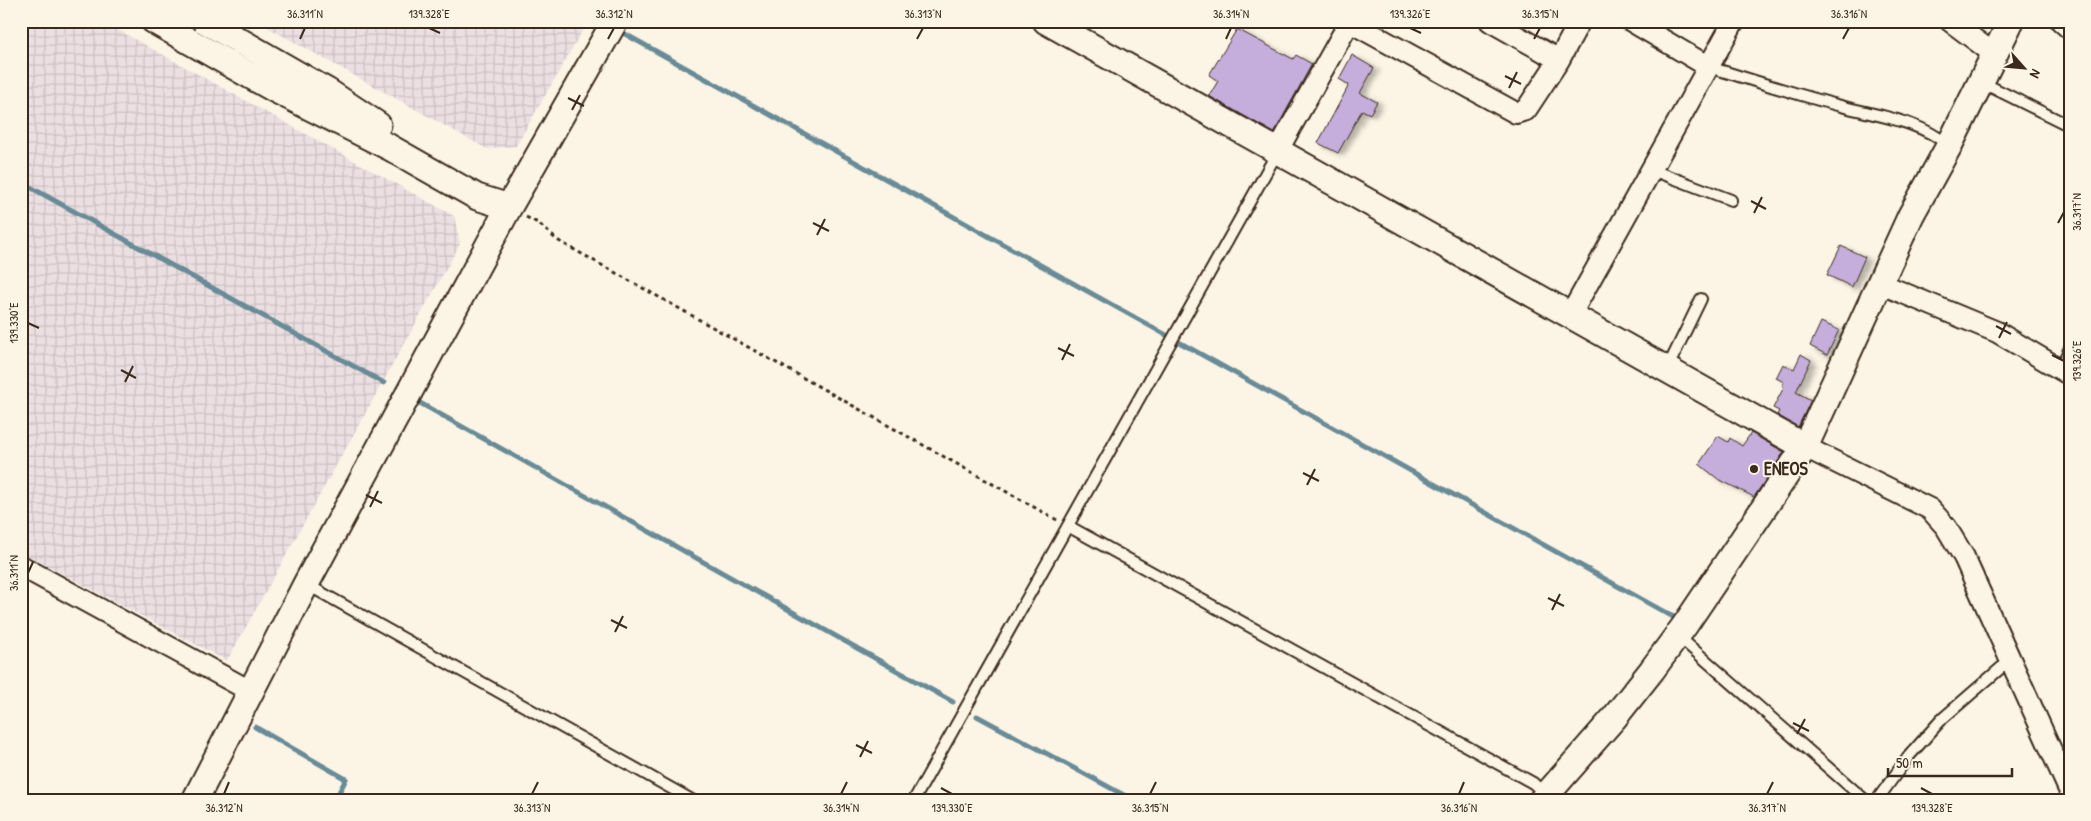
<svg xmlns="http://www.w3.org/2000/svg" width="2091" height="821" viewBox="0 0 2091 821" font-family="'Patrick Hand',sans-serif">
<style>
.industrial{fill:url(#industrial-grid)}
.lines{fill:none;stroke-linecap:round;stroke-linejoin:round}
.stream{stroke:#688b97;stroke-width:5}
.building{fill:#c5addc;stroke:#3b2a1e;filter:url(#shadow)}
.service-casing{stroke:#3b2a1e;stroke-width:14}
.minor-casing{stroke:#3b2a1e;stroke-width:24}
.tertiary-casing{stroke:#3b2a1e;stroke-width:29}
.path{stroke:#3b2a1e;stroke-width:3;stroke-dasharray:4 4;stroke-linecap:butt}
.service{stroke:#fcf5e5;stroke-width:10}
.minor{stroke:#fcf5e5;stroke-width:20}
.tertiary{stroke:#fcf5e5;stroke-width:25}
.ticks{fill:none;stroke:#3b2a1e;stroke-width:2}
.poi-dot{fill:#3b2a1e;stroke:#fcf5e5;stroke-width:2}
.labels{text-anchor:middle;stroke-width:4;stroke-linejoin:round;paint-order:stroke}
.poi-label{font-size:18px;font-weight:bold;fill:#3b2a1e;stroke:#fcf5e5;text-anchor:start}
.neatline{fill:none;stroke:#3b2a1e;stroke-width:2}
.ticks-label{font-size:12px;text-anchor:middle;fill:#3b2a1e}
</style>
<defs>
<pattern id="industrial-grid" width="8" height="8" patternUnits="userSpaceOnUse" patternTransform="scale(1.25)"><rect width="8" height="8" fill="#ecdfe2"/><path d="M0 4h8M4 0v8" fill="none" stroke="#cbc0c1"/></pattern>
<filter id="shadow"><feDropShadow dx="5.5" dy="3" stdDeviation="2.5" flood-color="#0004"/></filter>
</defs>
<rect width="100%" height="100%" fill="#fcf5e5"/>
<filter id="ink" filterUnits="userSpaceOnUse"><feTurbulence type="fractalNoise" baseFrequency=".02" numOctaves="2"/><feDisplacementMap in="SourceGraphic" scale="10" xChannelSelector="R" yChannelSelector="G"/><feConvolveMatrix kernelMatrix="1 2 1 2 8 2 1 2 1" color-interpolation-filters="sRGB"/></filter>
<g filter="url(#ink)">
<path class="industrial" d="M21,21h81l352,195 6,28 -233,417 -206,-109z
M256,21h332l-72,125 -29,3z"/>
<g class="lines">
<path class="stream" d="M625,34l1052,585
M21,182l363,201
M420,403l533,299
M977,716l156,84
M255,727l91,52 -11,21"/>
</g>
<path class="building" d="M1237,29l56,30 3,-4 16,9 -38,69 -65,-37 9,-15 -9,-6z
M1352,55l22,13 -14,25 17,9 -7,12 -8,-4 -24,43 -20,-10 31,-58 -10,-6z
M1841,246l24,11 -13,30 -25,-12z
M1821,322l18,8 -12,25 -17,-9z
M1801,354l10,6 -15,32 15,8 -13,27 -21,-12 2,-4 -6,-3 11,-21 -2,-1 2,-4 -8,-4 7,-14 11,5z
M1751,433l33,19 -30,45 -36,-18 -19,-15 19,-28 10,6 2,-4 12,8z"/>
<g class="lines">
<defs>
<path id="service" d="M1709,67c44,13 88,28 132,39 37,10 77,14 107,39
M1981,82l89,44
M1652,170l79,30
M1667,369l34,-70
M2060,369l10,-21
M1068,526l465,257 13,12
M306,584l386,216
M1678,636l187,164
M914,800l364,-649
M1877,800l32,-44 33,-37 60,-52 9,-5"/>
<path id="minor" d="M1490,21l69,39
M1631,21l78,46
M1950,21l44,33
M2061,21l9,8
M1350,22l166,91 10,-3 33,-50 21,-39
M1278,150l72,-129
M1879,283l118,49 73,43
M1571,314l163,-293
M1805,447l125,62 16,18 18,30 106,235
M21,566l229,125"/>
<path id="tertiary" d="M154,21l118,67 117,59 88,50 32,10
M205,21l122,70 51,34
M1046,21l759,426
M195,800l111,-216 203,-377 106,-186
M1542,800l72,-82 38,-48 33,-45 120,-178 106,-232 38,-69 62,-125"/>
</defs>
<use href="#service" class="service-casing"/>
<use href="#minor" class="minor-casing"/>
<use href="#tertiary" class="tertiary-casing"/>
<path class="path" d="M526,217l12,6 19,17 500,280"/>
<use href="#service" class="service"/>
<use href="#minor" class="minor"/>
<use href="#tertiary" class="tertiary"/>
</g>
</g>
<path class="ticks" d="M429,28l11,5M1410,28l11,5M300,39l5,-11M608,39l6,-11M917,39l6,-11M1226,39l5,-11M1534,39l6,-11M1843,39l6,-11M1505,76l16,8M1509,88l8,-16M568,98l16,8M572,110l8,-15M1751,201l15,8M1754,213l8,-16M813,223l16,8M2058,223l6,-11M817,235l8,-16M28,323l11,5M1996,326l15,8M1999,338l8,-16M1058,348l16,8M2052,355l12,6M1062,360l8,-16M121,370l15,8M125,382l8,-16M1303,473l16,8M1307,485l8,-16M366,495l16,8M370,507l8,-16M28,573l5,-11M1548,598l16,8M1552,610l8,-16M611,620l16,8M615,632l8,-16M1793,723l16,8M1797,734l8,-15M856,745l16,8M860,757l8,-16M941,788l11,6M1921,788l11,6M224,794l5,-12M532,794l6,-12M841,794l6,-12M1150,794l6,-12M1459,794l5,-12M1767,794l6,-12"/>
<circle class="poi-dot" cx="1754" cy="469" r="5"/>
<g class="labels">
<g class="poi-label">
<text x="1764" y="475">ENEOS</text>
</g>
</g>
<rect width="2091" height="821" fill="none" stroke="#fcf5e5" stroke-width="55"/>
<g transform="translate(2024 68) rotate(117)" stroke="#fcf5e5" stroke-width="4" paint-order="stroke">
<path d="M0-4L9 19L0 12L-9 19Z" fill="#3b2a1e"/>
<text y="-8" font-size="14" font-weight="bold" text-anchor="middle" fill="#3b2a1e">N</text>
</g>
<path d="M1888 768v8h124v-8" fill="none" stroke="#3b2a1e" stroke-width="2.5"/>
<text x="1896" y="768" font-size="15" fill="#3b2a1e" stroke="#fcf5e5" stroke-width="4" paint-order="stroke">50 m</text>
<rect x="28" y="28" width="2036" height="766" class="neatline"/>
<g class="ticks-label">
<text x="305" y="18">36.311°N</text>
<text x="429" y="18">139.328°E</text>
<text x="614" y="18">36.312°N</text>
<text x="923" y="18">36.313°N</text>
<text x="1231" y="18">36.314°N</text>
<text x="1410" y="18">139.326°E</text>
<text x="1540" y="18">36.315°N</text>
<text x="1849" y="18">36.316°N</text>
<text transform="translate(2077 212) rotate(-90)" y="4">36.317°N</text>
<text transform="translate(14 323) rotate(-90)" y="4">139.330°E</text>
<text transform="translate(2077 361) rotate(-90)" y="4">139.326°E</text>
<text transform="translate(14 573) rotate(-90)" y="4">36.311°N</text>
<text x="224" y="812">36.312°N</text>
<text x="532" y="812">36.313°N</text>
<text x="841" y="812">36.314°N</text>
<text x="952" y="812">139.330°E</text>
<text x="1150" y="812">36.315°N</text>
<text x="1459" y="812">36.316°N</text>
<text x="1767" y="812">36.317°N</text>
<text x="1932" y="812">139.328°E</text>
</g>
</svg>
